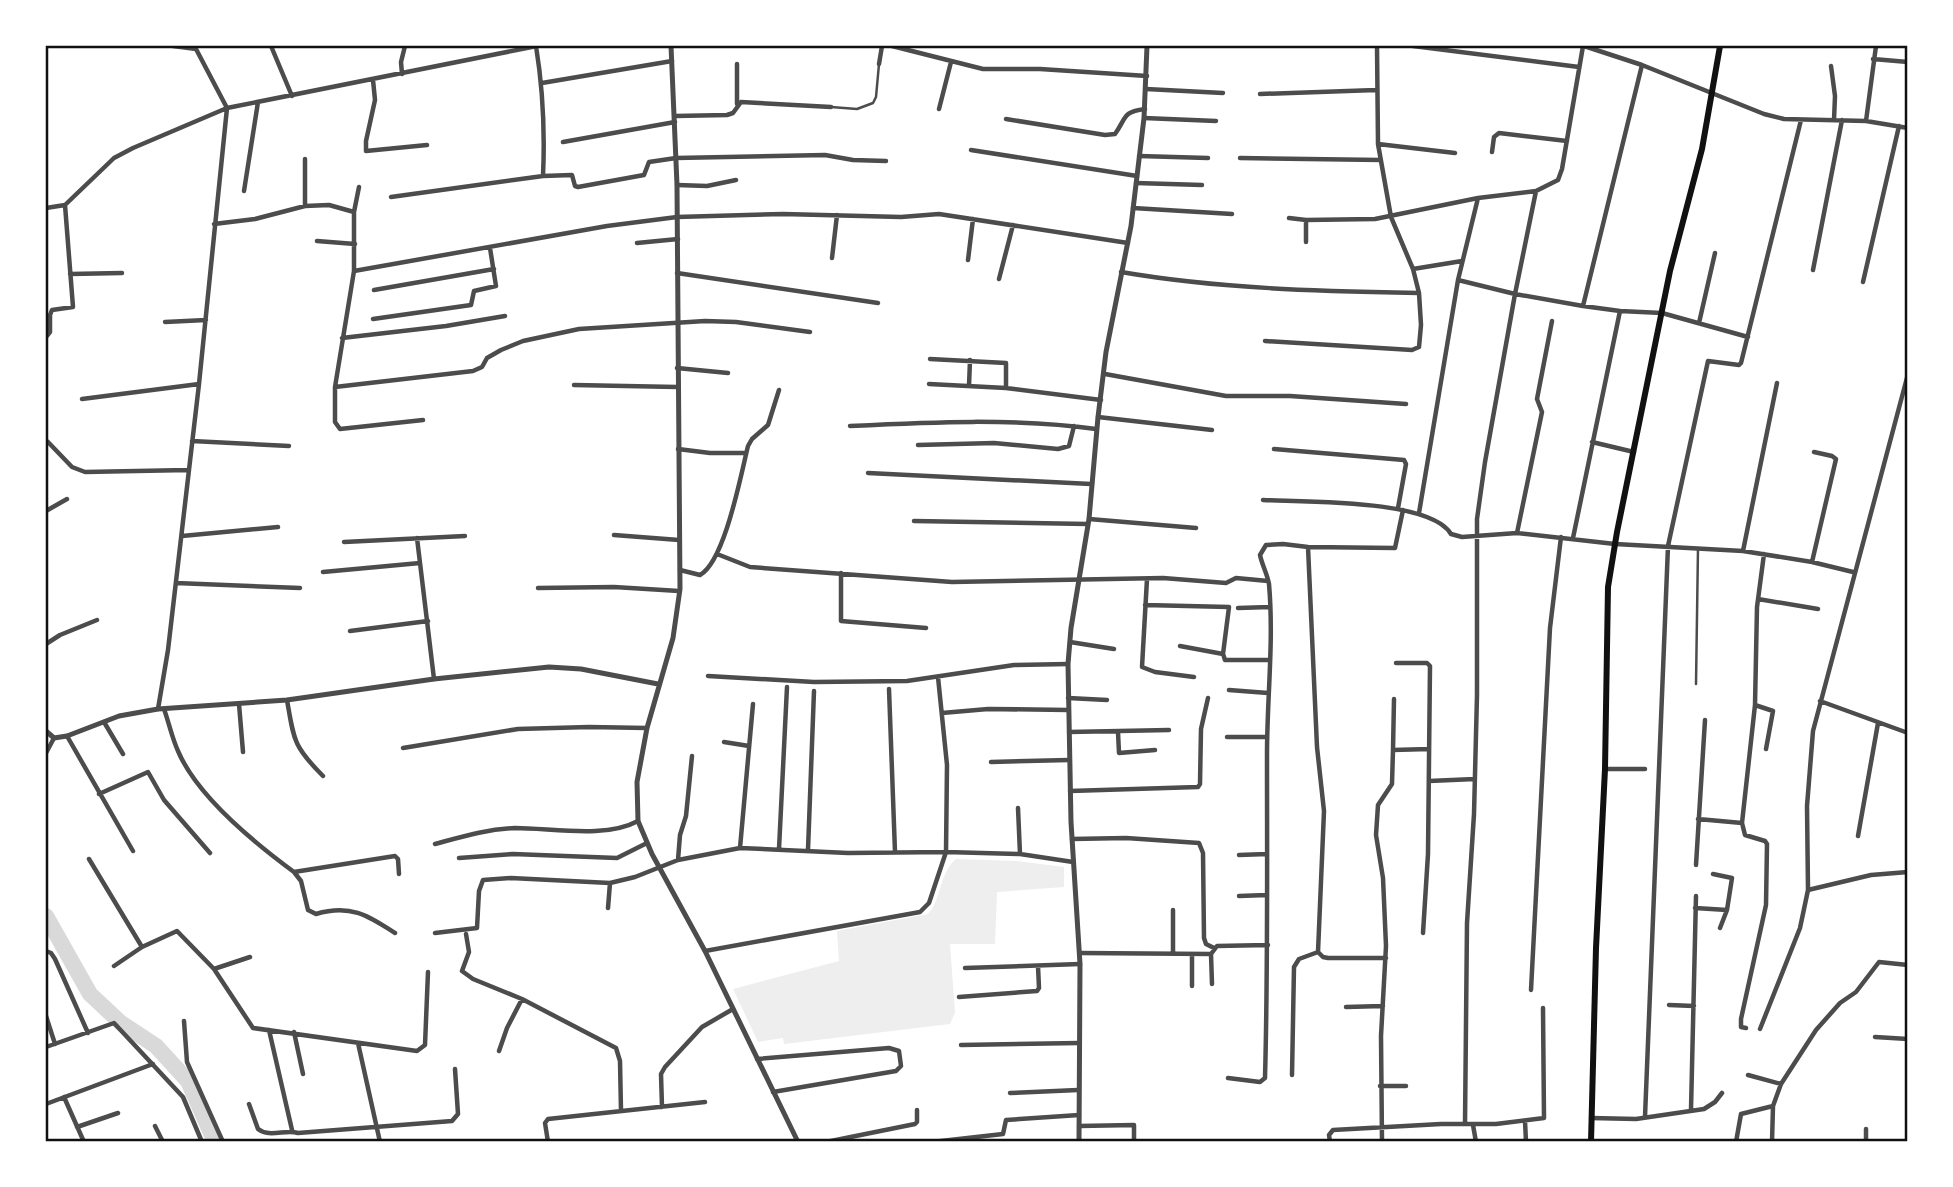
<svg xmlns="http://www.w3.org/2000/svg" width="1953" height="1187" viewBox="0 0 1953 1187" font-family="'IBM Plex Serif',serif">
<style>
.green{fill:#eee}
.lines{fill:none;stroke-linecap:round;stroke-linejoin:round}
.river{stroke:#d9d9d9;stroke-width:16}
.service{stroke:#4c4c4c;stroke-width:2.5}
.minor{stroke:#4c4c4c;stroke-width:4.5}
.tertiary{stroke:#4c4c4c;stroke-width:5}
.secondary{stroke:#111;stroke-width:6}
.neatline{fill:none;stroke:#111;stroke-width:2.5}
</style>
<rect width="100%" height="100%" fill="#fff"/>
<path class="green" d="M956,859l61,2 47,6v20l-67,5 -2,52h-45l5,69 -5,11 -166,20 -1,-6 -25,4 -25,-53 106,-28 -2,-30 91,-17c14,-15 11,-41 28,-55z"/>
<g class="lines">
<path class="river" d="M46,916l44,78 31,29 35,23 32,35 27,61"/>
<path class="service" d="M831,107l26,2 16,-6 3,-6 3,-33
M1696,684l2,-136"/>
<path class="minor" d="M271,46l21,50
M892,46l91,23h57l107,7
M1413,46l166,21
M1584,46l58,19 122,49 20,5 82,2 42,7
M1873,59l35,3
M737,64v40
M879,64l3,-18
M1831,66l4,30 -1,24
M402,74l-1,-12 4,-16
M373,80l2,20 -9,41v10l61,-6
M542,83l130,-22
M1146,89l77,4
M1260,94l116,-4
M939,109l12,-47
M675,116l52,-1 6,-2 8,-11 90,5
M1144,118l72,3
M1006,119l99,16 10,-1c12,-17 7,-22 30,-25
M1866,121l10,-75
M563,142l112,-20
M1378,144l77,9
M971,150l166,26
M1492,152l2,-15 5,-4 68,8
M1139,156l69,2
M1240,158l141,2
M305,159v47
M543,176l29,-1 3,11 3,1 66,-12 5,-13 27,-4 149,-3 28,5 33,1
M1136,183l66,2
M677,185l30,1 29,-6
M359,187l-5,25v59l-19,116v35l5,7 83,-9
M244,191l14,-89
M391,197l152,-21c2,-44 0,-87 -7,-130
M46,208l19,-3 49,-47 19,-10 94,-40 310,-62
M1133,208l99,6
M1289,218l17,2 69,-1 103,-21 58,-7 22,-11 4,-11 21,-123
M214,224l41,-5 50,-13 24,-1 25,7
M317,241l38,3
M1306,242v-22
M637,243l41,-4
M832,258l5,-43
M968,260l5,-41
M1413,269l49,-8
M1813,270l29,-150
M354,271l253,-45 70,-9 106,-3 118,3 38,-3 189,29
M1121,272c99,17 198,19 298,21
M677,273l201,30
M70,274l52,-1
M999,279l14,-54
M1458,280l57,14 68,12 37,5 42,2 86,24
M1863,282l36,-156
M374,290l120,-21
M1583,306l59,-241
M373,319l98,-14 3,-14 22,-5 -6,-38
M165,322l41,-2
M1699,323l16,-70
M46,337l4,-5v-17l2,-5 21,-3 -8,-102
M342,338l104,-12 59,-10
M1265,341l147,9 7,-3 2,-22 -2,-32 -6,-24 -22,-52 -13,-73 -1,-98
M930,359l76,4v25
M677,368l51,5
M1105,374l121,22h64l116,8
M929,384l77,4 95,12
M574,385l103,2
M969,386l1,-26
M335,387l138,-16 9,-4 5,-9 14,-8 22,-9 56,-12 126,-8 31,1 74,10
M82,399l117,-15
M1098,417l114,13
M850,426c80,-4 166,-8 246,3
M192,441l97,5
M48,442l24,25 13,5 103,-2
M1592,442l42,10
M918,445l76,-2 64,6 11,-3 5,-20
M678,449l32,4h36
M1274,449l130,11 2,4 -8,44
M868,473l223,11
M1263,500c41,2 167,-1 188,34l11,3 55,-4 98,11 128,7 69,11 41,10
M46,511l21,-12
M1419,513l39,-233 20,-82
M1089,519l107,9
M914,521l174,3
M1517,533l25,-121 -5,-13 15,-78
M614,535l65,5
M182,536l96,-9
M417,538l17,141
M1573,538l47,-227
M344,542l121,-6
M1308,547l9,200 7,64 -6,141 5,5 5,1h58
M1743,551l34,-168
M717,554l33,13 202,15 211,-4 63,5 10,-5 32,3
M1812,562l24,-103 -4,-3 -18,-4
M680,570l20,5c25,-14 41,-101 48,-129l4,-7 16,-14 11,-35
M323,572l97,-9
M841,573v48l85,7
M1147,579l-5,88 13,5 39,5
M176,583l124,5
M538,588l76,-1 65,4
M1758,599l60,10
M1145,605l84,2 -6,47 2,6h44
M1238,608l32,-1
M350,631l78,-10
M1070,642l44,7
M46,644l14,-9 37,-15
M1180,646l43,8
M1396,663h31l3,3 -2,188 -5,79
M708,676l106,6 93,-1 107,-16 54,-1
M889,689l6,163
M1229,690l39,3
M1068,698l39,2
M287,700c7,40 6,46 36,76
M1820,701l88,32
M239,704l4,48
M1755,705l18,6 -7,38
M158,709l10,-59 31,-266 28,-276 -31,-59 -23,-3
M164,709c5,14 8,29 14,42 19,45 78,93 116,121l7,9 7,29 8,4c34,-10 51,1 79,19
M942,713l46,-4 80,1
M104,722l19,32
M1069,732l100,-2
M1118,732l1,21 36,-3
M67,736l66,115
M1227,737h40
M724,742l25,4
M403,748l115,-19 71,-2 58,1
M1393,750l1,-51
M46,753l8,-15
M991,762l78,-2
M1605,769h40
M1429,781l46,-2
M1070,791l128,-4 2,-3 1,-55 7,-31
M99,794l49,-22 16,28 46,53
M1018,808l2,46
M1698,819l44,4
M1858,836l20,-113
M1072,839l54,-1 73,5 4,10 1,85 2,6 8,4
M435,844c26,-7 52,-15 80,-16 37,0 90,11 123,-7
M740,848l13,-144
M779,849l8,-162
M808,850l6,-159
M1239,855l28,-1
M459,858l54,-4 104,4 30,-15
M89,859l53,88
M678,860l2,-25 6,-19 6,-60
M1696,865l9,-145
M294,872l101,-16 3,3 1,15
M1713,874l19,4 -5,32 -7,18
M1808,890l63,-15 37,-3
M1239,896l28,-1
M608,908l2,-25
M1695,908l32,2
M435,933l42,-5 2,-37 4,-11 28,-2 99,5 25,-6 43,-17 62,-12 108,5 98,-1 1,-87 -9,-88
M466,934l3,18 -7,19 11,8 49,20 94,49 4,13 1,50
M46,951l5,2 4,6 33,74
M705,951l215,-39 9,-9 17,-51 74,2 53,8
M1173,952v-42
M1080,953l131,1
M1192,954v32
M114,966l28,-19 35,-16 37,38 39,59 164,23 8,-6 3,-73
M965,968l115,-4
M214,969l36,-12
M1212,984l-1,-30 6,-8 51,-1
M1531,990l19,-362 11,-91
M959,997l78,-6 2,-3 -1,-22
M1669,1005l25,1
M1346,1007l37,-1
M46,1016l9,28
M184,1021l3,41 36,80
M1746,1028l-5,-1v-8l25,-114 1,-61 -2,-3 -20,-6 -3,-12 13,-118 2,-98 7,-53
M1760,1029l40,-101 8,-38 -1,-84 6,-75 95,-357
M269,1030l23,100
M294,1032l9,42
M1875,1037l33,2
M358,1043l22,99
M961,1045l118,-2
M46,1047l68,-24 69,74 19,45
M499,1051l8,-23 15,-29
M757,1059l132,-11 10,3 2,15 -5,5 -123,21
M1292,1075l2,-108 5,-8 19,-7
M1748,1075l33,9
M1228,1078l32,4 5,-4c3,-108 2,-216 2,-324 0,-56 7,-113 2,-170 -2,-11 -7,-19 -9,-29l6,-10 17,-1 25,3 87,1 8,-38
M1380,1086h26
M1010,1093l68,-3
M64,1097l20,45
M46,1104l107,-40
M249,1104l9,25c11,9 28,0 40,4l154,-12 6,-7 -3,-45
M662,1107l-1,-33 4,-7 37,-40 31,-18
M1691,1110l5,-214
M1645,1117l23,-571 40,-185 31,4 2,-2 60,-243
M1591,1118l45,1 68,-10 11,-7 7,-9
M1525,1121l1,21
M1465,1124l2,-201 7,-109 3,-119v-176l8,-57 30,-168 21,-103
M1473,1125l3,17
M155,1126l8,16
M1079,1126l55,-1v17
M77,1127l41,-14
M548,1142l-3,-19 3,-4 157,-17
M826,1142l89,-18 2,-2v-12
M932,1142l71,-8 3,-14 73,-5
M1330,1142l-1,-7 4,-5 108,-6h55l48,-6 -1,-110
M1382,1142l-1,-106 5,-90 -3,-68 -7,-43 2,-30 14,-21 1,-34 36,-1
M1736,1142l5,-28 32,-8
M1772,1142l1,-36 8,-22 35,-54 24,-27 16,-11 23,-30 29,3
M1866,1142v-13"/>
<path class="tertiary" d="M671,46l6,139 3,404 -7,49 -26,90 -10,54 1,39 14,33 53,97 93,191
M46,731l8,7 13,-2 52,-20 39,-7 129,-9 147,-21 115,-12 32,2 77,15
M1079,1142l1,-178 -9,-142 -3,-158 3,-36 18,-109 9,-102 8,-65 25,-126 13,-108 3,-72"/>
<path class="secondary" d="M1591,1142l5,-194 9,-179 3,-182 9,-55 53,-261 32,-122 18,-103"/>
</g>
<rect width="1953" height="1187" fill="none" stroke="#ffffff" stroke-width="94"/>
<rect x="47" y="47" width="1859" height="1093" class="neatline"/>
</svg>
